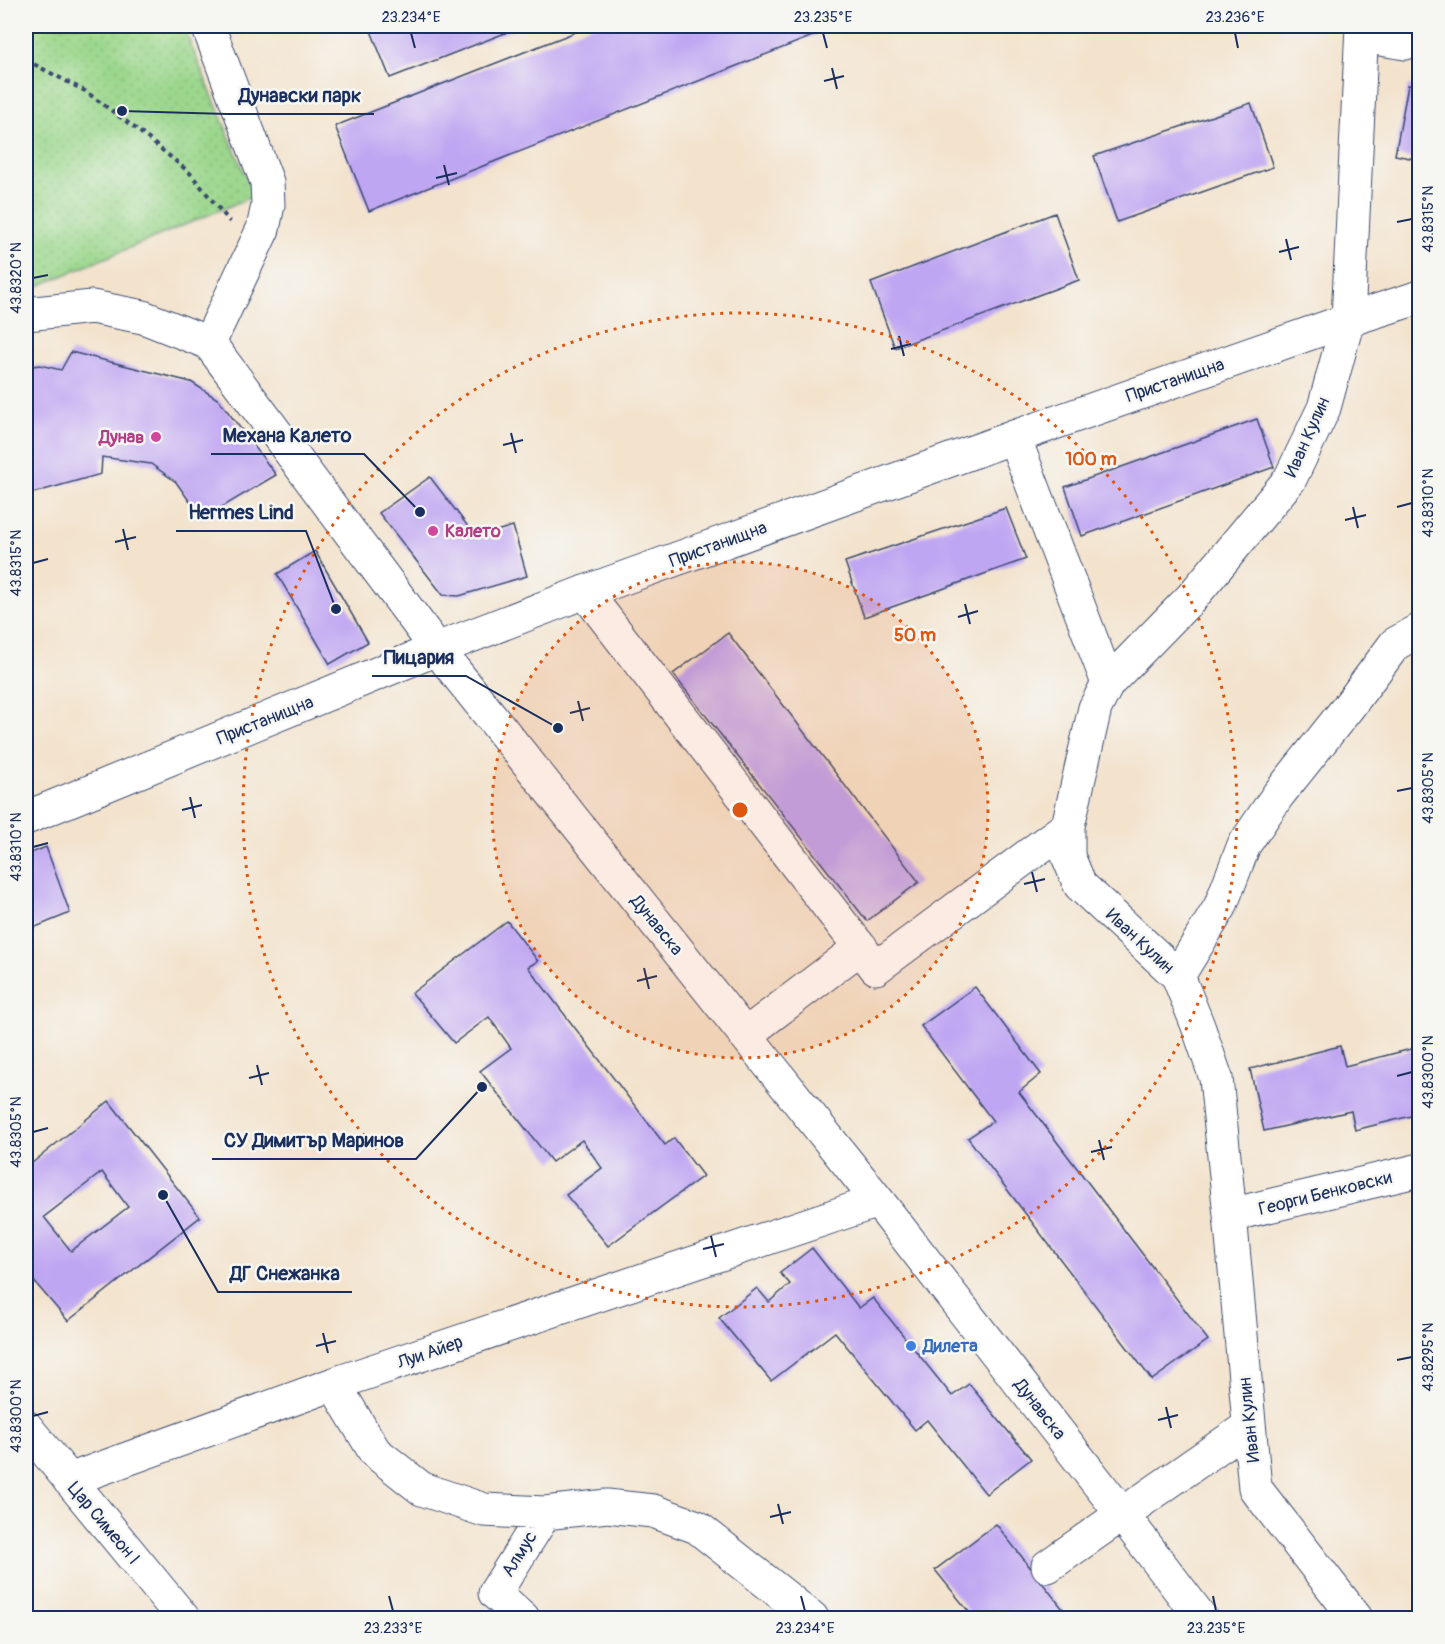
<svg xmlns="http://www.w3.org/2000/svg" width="1445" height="1644" viewBox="0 0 1445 1644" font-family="Pangolin,sans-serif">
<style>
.grass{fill:url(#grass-dots);stroke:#5b8375;stroke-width:1.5}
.building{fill:#bfa6f2;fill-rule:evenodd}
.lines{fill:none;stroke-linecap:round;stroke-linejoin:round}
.minor-casing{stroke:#3b4a6f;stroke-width:35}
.major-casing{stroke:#3b4a6f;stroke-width:35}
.path{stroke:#3b4a6f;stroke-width:4;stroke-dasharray:4.5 4.5;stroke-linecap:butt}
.minor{stroke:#fff;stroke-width:33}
.major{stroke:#fff;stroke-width:33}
.ticks{fill:none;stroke:#1b2f5e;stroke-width:2}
.ring{fill:none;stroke:#de5710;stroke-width:3;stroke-dasharray:3 6}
.hotel-dot{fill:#d1479c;stroke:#f6f6f2;stroke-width:2}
.shop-dot{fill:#3f7fe0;stroke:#f6f6f2;stroke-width:2}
.labels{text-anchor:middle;stroke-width:5;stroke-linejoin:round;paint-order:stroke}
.street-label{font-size:18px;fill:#1b2f5e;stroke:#f6f6f2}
.hotel-label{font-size:18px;font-weight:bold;fill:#b23c85;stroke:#f6f6f2;text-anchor:end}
.shop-label{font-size:18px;font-weight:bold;fill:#366cbe;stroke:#f6f6f2;text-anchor:start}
.centre{fill:#de5710;stroke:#f6f6f2;stroke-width:3}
.ring-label{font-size:18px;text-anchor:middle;font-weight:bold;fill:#de5710;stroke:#f6f6f2;stroke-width:5;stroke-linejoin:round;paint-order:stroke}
.leader{fill:none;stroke:#1b2f5e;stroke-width:2}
.callout-dot{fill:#1b2f5e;stroke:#f6f6f2;stroke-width:2}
.callout-label{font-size:20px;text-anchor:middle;font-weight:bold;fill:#1b2f5e;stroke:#f6f6f2;stroke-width:5;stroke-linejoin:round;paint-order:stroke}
.neatline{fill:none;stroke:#1b2f5e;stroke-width:2}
.ticks-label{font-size:15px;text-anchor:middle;fill:#1b2f5e}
</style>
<defs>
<pattern id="grass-dots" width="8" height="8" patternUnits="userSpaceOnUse" patternTransform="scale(1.5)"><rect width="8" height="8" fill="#9bd78c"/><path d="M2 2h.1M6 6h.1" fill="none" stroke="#85b97b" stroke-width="1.8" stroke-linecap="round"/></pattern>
</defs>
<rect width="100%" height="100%" fill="#f6f6f2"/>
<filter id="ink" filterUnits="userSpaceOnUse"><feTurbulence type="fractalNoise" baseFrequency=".0167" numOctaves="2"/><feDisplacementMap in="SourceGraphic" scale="12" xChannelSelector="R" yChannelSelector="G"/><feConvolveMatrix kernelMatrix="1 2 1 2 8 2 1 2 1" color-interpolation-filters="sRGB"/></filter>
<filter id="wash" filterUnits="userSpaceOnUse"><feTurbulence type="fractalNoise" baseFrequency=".008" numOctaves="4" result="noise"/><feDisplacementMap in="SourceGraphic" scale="24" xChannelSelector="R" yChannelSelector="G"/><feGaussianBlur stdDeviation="1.35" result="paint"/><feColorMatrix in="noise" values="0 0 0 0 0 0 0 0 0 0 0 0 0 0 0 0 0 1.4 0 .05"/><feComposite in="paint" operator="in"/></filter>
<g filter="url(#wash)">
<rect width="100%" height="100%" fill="#f3e3cd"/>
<path class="grass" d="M26,26h157l71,170 -228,95z"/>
<g id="blocks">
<path class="building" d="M369,26h154l-133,52z
M591,26h247l-469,185 -34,-85z
M1408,85l11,2v73l-24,-5z
M1251,103l22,64 -156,55 -23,-66z
M1055,213l24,67 -184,68 -24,-65z
M71,352l120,30 28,18 57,75 -74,44 -26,-37 -25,-18 -49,-7 -1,17 -75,21v-128l14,-2 21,5z
M1257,419l17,48 -192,69 -17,-49z
M430,477l46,60 37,-11 14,50 -68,20 -16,-1 -64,-82z
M1006,508l20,51 -162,58 -19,-55z
M315,551l53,91 -38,22 -53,-90z
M728,633l191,249 -52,39 -194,-247z
M46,847l24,66 -44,18v-76z
M507,921l31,40 -10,6 137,178 9,-7 29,38 -95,70 -42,-51 36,-27 -20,-28 -30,22 -72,-91 31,-23 -22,-31 -35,26 -42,-50z
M975,987l66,87 -22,18 189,248 -56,40 -184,-242 25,-17 -72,-95z
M1340,1046l5,20 74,-19v67l-64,16 -4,-19 -87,20 -14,-62z
M109,1101l91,116 -132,104 -42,-49v-104zM102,1172l26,35 -57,44 -27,-34z
M812,1248l47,60 14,-10 79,98 17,-12 62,75 -45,35 -59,-74 -12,10 -80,-98 -64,49 -52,-63 38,-30 12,14 21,-18 -10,-11z
M996,1524l74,94h-96l-39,-48z"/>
</g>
</g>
<g filter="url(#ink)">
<use href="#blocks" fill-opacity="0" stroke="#3b4a6f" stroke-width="1.5"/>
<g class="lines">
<defs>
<path id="minor" d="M208,26l59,156 1,23 -5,24 -54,114 228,306 441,552 244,313 79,104
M1362,36l43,7 15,-4
M26,314l66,-7 51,10 66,26
M1014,437l94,246
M585,592l291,376 192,-142
M1178,976l42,-69 24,-62 34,-50 71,-89 46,-62 25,-14
M745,1035l116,-88
M1230,1215l190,-45
M334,1384l41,68 47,37 62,21 61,3 62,-7 46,5 44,16 115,91
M26,1427l157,191
M69,1480l265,-96 544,-183
M1048,1566l201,-140
M523,1618l-28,-25 50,-80
M1356,1618l-101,-130 -25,-273 -14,-137 -18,-52 -20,-50 -98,-91 -12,-29v-30l27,-118 13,-25 84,-86 98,-118 34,-71 24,-88 14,-294"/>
<path id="major" d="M26,818l411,-169 148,-57 429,-155 334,-117 72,-23"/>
</defs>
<use href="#minor" class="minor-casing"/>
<use href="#major" class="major-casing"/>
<path class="path" d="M26,60l59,31 50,37 54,44 41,50"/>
<use href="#minor" class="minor"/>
<use href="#major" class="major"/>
</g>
</g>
<path class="ticks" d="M411,33l4,15M823,33l4,15M1235,33l3,15M832,68l5,21M824,81l20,-5M444,165l5,20M436,178l21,-5M1397,222l15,-3M1286,239l5,21M1279,252l20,-5M33,278l15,-3M899,336l5,20M891,349l20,-5M511,433l5,20M503,445l20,-5M1353,507l5,21M1397,507l15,-4M1345,520l21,-5M123,529l5,21M115,542l21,-5M33,563l15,-4M965,604l5,20M958,617l20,-6M578,701l5,20M570,713l20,-5M1397,791l15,-3M190,797l5,21M182,810l20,-5M33,847l15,-4M1032,872l5,20M1024,884l21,-5M644,968l5,21M637,981l20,-5M257,1065l5,20M1397,1076l15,-4M249,1078l20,-5M33,1132l15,-4M1099,1140l5,20M1091,1152l21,-5M711,1236l5,21M703,1249l21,-5M323,1333l5,20M316,1346l20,-5M1397,1360l15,-3M1166,1407l5,21M33,1416l15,-4M1158,1420l20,-5M778,1504l5,20M770,1517l21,-5M389,1596l4,15M801,1596l4,15M1213,1596l3,15"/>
<circle cx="740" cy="810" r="248" fill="#de5710" fill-opacity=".12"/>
<g class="ring">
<circle cx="740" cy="810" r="248"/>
<circle cx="740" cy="810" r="497"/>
</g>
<g class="hotel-dot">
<circle cx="156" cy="437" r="6"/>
<circle cx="433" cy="531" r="6"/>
</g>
<circle class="shop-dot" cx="911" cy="1346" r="6"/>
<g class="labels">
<g class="street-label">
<text transform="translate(1175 380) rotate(-19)" y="6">Пристанищна</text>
<text transform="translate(1307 437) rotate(-66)" y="6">Иван Кулин</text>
<text transform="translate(718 544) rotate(-20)" y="6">Пристанищна</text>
<text transform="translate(265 720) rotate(-22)" y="6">Пристанищна</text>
<text transform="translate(657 925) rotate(51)" y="6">Дунавска</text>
<text transform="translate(1140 941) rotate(43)" y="6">Иван Кулин</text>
<text transform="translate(1325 1193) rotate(-14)" y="6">Георги Бенковски</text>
<text transform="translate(430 1352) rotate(-19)" y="6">Луи Айер</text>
<text transform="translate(1040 1409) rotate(52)" y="6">Дунавска</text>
<text transform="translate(1249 1420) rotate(-96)" y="6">Иван Кулин</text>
<text transform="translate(104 1523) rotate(50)" y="6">Цар Симеон I</text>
<text transform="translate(519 1554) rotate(-58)" y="6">Алмус</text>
</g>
<g class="hotel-label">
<text x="144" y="443">Дунав</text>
<text x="445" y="537" text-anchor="start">Калето</text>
</g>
<g class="shop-label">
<text x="923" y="1352">Дилета</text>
</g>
</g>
<circle cx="740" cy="810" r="9" class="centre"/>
<g class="ring-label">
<text x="1091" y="465">100 m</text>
<text x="915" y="641">50 m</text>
</g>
<path class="leader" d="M122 111L227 114H374M420 512L364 454H211M336 609L306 531H176M558 728L466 676H372M482 1087L416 1159H212M163 1195L218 1292H352"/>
<g class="callout-dot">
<circle cx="122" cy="111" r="6"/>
<circle cx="420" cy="512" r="6"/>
<circle cx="336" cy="609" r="6"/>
<circle cx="558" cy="728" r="6"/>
<circle cx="482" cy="1087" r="6"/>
<circle cx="163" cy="1195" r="6"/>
</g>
<g class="callout-label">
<text x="300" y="102">Дунавски парк</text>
<text x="287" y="442">Механа Калето</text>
<text x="241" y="519">Hermes Lind</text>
<text x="419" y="664">Пицария</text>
<text x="314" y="1147">СУ Димитър Маринов</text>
<text x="285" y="1280">ДГ Снежанка</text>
</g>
<rect width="1445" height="1644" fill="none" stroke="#f6f6f2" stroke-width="66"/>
<rect x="33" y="33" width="1379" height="1578" class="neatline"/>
<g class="ticks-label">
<text x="411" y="22">23.234°E</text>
<text x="823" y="22">23.235°E</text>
<text x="1235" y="22">23.236°E</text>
<text transform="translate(1428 219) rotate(-90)" y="5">43.8315°N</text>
<text transform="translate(16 278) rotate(-90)" y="5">43.8320°N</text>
<text transform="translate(1428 503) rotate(-90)" y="5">43.8310°N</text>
<text transform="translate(16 563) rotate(-90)" y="5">43.8315°N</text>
<text transform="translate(1428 788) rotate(-90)" y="5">43.8305°N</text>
<text transform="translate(16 847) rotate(-90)" y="5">43.8310°N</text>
<text transform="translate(1428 1072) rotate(-90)" y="5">43.8300°N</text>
<text transform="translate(16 1132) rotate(-90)" y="5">43.8305°N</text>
<text transform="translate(1428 1357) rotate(-90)" y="5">43.8295°N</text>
<text transform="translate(16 1416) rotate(-90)" y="5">43.8300°N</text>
<text x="393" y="1633">23.233°E</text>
<text x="805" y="1633">23.234°E</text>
<text x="1216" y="1633">23.235°E</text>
</g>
</svg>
